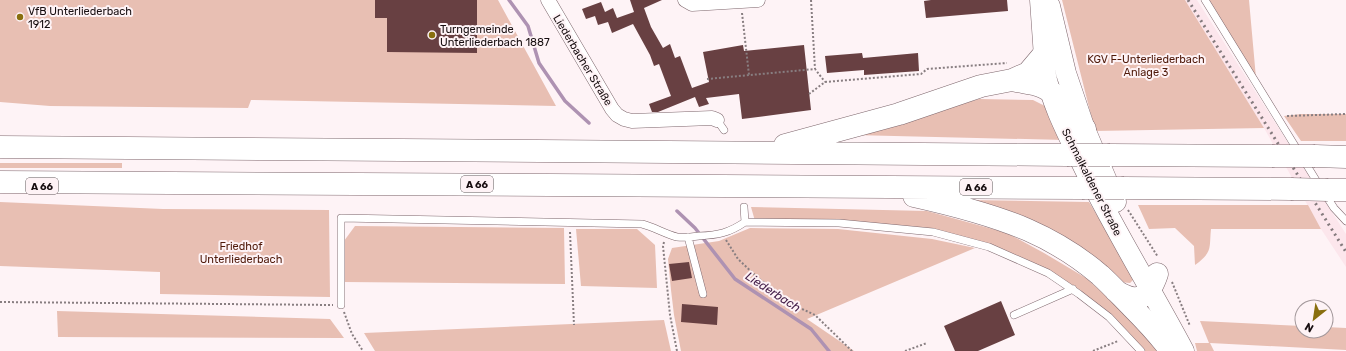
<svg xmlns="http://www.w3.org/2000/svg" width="1346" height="351" viewBox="0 0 1346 351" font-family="Rubik,sans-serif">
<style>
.built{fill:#fce6ec}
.green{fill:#e8bfb3}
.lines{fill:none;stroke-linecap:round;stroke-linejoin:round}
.stream{stroke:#ae92b2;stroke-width:3.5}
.building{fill:#684042}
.lane-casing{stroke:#7e676d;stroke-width:8}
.street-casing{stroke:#7e676d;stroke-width:15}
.secondary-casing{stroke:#7e676d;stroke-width:21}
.highway-casing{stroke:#7e676d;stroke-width:23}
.path{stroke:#887e81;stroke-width:2;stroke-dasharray:2 2;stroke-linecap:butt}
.lane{stroke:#fff;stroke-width:7}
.street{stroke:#fff;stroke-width:14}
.secondary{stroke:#fff;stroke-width:20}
.highway{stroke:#fff;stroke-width:22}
.rail{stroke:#847a7d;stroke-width:3;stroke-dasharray:2 4;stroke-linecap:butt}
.highway-bridge-casing{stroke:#7e676d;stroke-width:23;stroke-linecap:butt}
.highway-bridge{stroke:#fff;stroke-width:22}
.poi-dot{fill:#896f0f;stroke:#fef3f6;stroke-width:1.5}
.labels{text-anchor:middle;stroke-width:4;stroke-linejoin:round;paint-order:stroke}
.shield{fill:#fef3f6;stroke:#5c5355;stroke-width:1}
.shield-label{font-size:10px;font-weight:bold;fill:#170e10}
.poi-label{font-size:11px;fill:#170e10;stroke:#fef3f6;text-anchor:start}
.park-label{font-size:11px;fill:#4f1909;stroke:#fef3f6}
.street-label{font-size:11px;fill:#170e10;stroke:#fef3f6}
.water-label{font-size:12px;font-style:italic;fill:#48234d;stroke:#fef3f6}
</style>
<rect width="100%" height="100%" fill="#fef3f6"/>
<path class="built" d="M1185,0h12l149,234v33l-25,-38 -57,-101z"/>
<path class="green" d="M0,0h498l58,106 -305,-6 -3,8 -198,-2 -50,-4z
M1062,0h123l79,128 -169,3z
M1206,0h43l7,78z
M979,99l54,1 18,9 14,31 -212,-5z
M1301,114h45v27h-45l-17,-25z
M0,163h122v5h-122z
M968,200l121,2 46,76 -5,5 -10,-1z
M0,202l163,7 166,1 1,87 -170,-3v-22l-160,-6z
M1138,205h170l13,24h-110c-2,19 2,23 -16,36l-1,-19 -19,-18 -26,1z
M751,207l176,4 80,22 37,20 42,25 53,47 21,26h-19l-12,-14 -81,-64 -59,-26 -56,-15 -178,-11z
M355,226l209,2 1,56 -220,-2 -1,-41z
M750,228l88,1 94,10 43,9 -168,71 47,32h-173l-7,-36 -3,-25 -3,-31 4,-11 47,-7z
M576,229h61l18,16 2,43 -76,-2z
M57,311l273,8 14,19 -286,-1z
M664,320l7,31h-296l-11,-18z
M1200,321l102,5v5h24v-4l20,1v22l-136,-7 4,8h-17l-2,-8h14z"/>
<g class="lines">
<path class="stream" d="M509,0l19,26 11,37 26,38 24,22
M677,211l18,17 40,51 76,50 18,22"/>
</g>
<path class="building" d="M375,0h102v53l-90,-1v-34h-12z
M630,0h32l-18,8 7,19 12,21 7,-4 5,14 5,-2 12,32 17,-6 -6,-30 40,-7 1,6 60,-6 7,65 -69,9 -3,-25 -33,4 3,6 -10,3 -4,-10 -37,15h-6l-3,-8 22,-8 -12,-32 -5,2 -4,-11 -17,-31 -21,9 -4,-11 -10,3 -3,-9 -9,3 -4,-10 19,-7 4,10 8,-4 4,10 17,-6z
M931,0h76l1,11 -82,7 -2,-17z
M862,53l1,5 55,-5 1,18 -55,4v-5l-37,3 -2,-17z
M689,262l3,16 -20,3 -3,-17z
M1001,301l14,34 -37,16h-23l-11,-25z
M682,304l36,3 -1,18 -36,-3z"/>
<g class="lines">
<defs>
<path id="lane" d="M1205,0l114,185
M717,120l7,10
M1325,194l9,14 12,13
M745,222l94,1 94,9 56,15 59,26 31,21 30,23 32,34
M688,237l15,57
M341,305v-87l301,6c12,3 23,10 35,13 7,1 15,0 22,-1 19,-1 30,-3 46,-14l-1,-15
M1014,315l59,-26"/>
<path id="street" d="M548,0l64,109 5,6 7,4 8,2 80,-3 5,2
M685,0l7,4 66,-4"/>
<path id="secondary" d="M1040,0l5,71c6,32 22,62 36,91 31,64 69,125 103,189
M1050,6l16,67 19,56 31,73"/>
<path id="highway" d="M1012,80c8,2 17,3 25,5 21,6 35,28 48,44
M785,145l114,-31 82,-28 31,-6 16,-7 16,-19
M0,147l1067,8
M1110,155l162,1
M1315,156l31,1
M0,182l1082,6
M1124,188l167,1
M1328,190h18
M914,196c36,8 79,19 114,34 25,11 51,27 72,45 11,10 22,22 32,32 14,14 27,28 39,44
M1116,291c22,14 33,7 41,-17"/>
</defs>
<use href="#lane" class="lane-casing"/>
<use href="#street" class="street-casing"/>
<use href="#secondary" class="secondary-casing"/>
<use href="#highway" class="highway-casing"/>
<path class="path" d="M811,0l4,69
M742,13l7,62
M707,79l108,-10 10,13
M809,94l16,-12 96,-8 6,-5 80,-6
M1287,116l59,-2
M1128,210l30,47
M570,232l4,93
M726,240l12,19 20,19 42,30 15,7 37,36
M664,242l-1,4 7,69 7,36
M1172,282l18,44
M0,302l333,3
M344,312l8,22 11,17
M905,351l22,-8
M1093,351l25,-10"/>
<use href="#lane" class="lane"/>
<use href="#street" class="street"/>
<use href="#secondary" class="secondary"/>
<use href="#highway" class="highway"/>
<path class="rail" d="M1188,0l158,252"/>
<defs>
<path id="highway-bridge" d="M1067,155h43
M1272,156h43
M1082,188h42
M1291,189l37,1"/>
</defs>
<use href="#highway-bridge" class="highway-bridge-casing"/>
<use href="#highway-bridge" class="highway-bridge"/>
</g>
<g class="poi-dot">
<circle cx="20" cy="17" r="4"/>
<circle cx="432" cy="35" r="4"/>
</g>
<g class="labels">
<g class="shield">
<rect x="461" y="176" width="32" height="16" rx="3"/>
<rect x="26" y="178" width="32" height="16" rx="3"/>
<rect x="960" y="179" width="32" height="16" rx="3"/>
</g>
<g class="shield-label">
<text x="477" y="188">A 66</text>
<text x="42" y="190">A 66</text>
<text x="976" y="191">A 66</text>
</g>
<g class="poi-label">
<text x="28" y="15">VfB Unterliederbach<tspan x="28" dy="13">1912</tspan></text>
<text x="440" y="33">Turngemeinde<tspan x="440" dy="13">Unterliederbach 1887</tspan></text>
</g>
<g class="park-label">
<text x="1146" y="63">KGV F-Unterliederbach<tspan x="1146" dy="13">Anlage 3</tspan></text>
<text x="241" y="250">Friedhof<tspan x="241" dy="13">Unterliederbach</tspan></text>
</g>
<g class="street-label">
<text transform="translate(583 60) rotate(59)" y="4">Liederbacher Straße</text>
<text transform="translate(1092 182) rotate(63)" y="4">Schmalkaldener Straße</text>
</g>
<g class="water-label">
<text transform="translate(773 292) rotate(33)" y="4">Liederbach</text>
</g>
</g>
<g transform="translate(1314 319) rotate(210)"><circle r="19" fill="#fef3f6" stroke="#a2979a"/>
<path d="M0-3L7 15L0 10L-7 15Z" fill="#896f0f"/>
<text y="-6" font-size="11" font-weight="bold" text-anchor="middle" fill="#170e10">N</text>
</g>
</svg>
